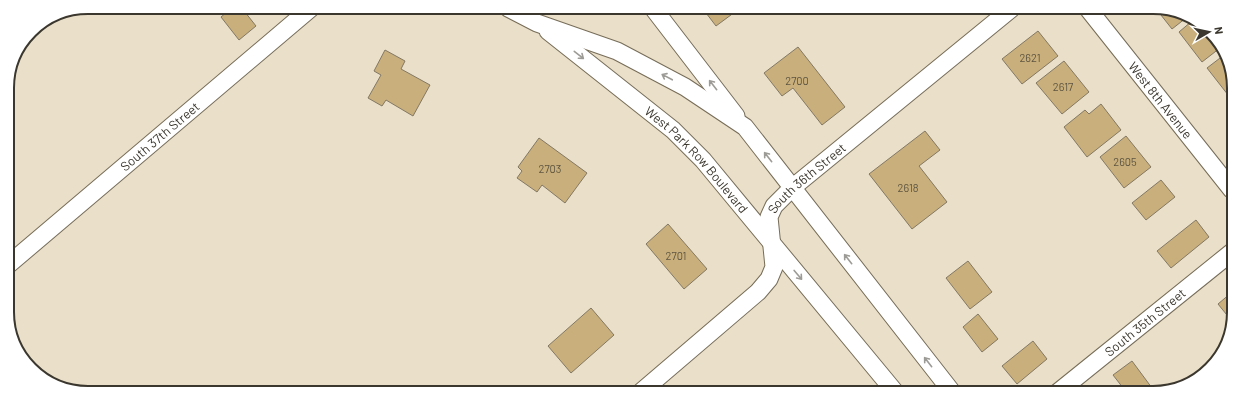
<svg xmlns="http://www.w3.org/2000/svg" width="1241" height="400" viewBox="0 0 1241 400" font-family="Barlow,sans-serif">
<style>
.building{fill:#c9af7b;stroke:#837864}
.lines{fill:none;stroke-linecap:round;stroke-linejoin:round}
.street-casing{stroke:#766c58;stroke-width:19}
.street{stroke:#fff;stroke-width:17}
.oneway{stroke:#9d9b96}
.labels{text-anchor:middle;stroke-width:3;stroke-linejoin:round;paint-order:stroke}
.number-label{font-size:11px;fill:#5e5541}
.street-label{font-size:13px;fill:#3b372e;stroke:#fff}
.rim{fill:none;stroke:#3b372e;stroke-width:2}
</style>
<rect width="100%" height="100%" fill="#eadfc8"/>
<path class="building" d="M233,7h8l15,19 -17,14 -18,-23z
M703,9h36l-23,17z
M1157,10h17l12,8 -14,11z
M1192,21l22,14 6,13 -18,14 -23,-30z
M1038,31l20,25 -36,28 -20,-25z
M798,47l47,60 -23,18 -29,-37 -11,8 -18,-23z
M385,50l20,11 -4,8 29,16 -17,31 -27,-16 -4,6 -14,-8 13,-23 -7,-4z
M1224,55l8,18v27l-25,-32z
M1064,61l25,31 -27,22 -26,-31z
M1101,104l20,26 -34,27 -23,-30 21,-17 4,4z
M925,131l15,19 -21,16 28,36 -35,27 -43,-55z
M1126,136l25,31 -27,21 -24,-31z
M539,138l48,35 -22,30 -23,-18 -5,7 -20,-14 5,-7 -4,-4z
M1161,180l14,17 -29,23 -14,-17z
M1196,220l13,17 -38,31 -14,-17z
M668,224l39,45 -23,20 -38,-45z
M968,261l24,31 -22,17 -24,-31z
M1231,293v27l-13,-16z
M591,308l23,27 -43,38 -23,-27z
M978,314l20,25 -16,13 -19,-25z
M1033,341l14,18 -30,25 -15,-18z
M1132,361l20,27 -7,5h-18l-14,-18z"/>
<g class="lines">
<defs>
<g id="street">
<path d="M508,8l29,15 80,28 68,36 60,40 207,265"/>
<path d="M653,8l83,108"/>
<path id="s1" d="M1089,10l143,180"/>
<path id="s2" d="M548,31l125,99 30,30 192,232"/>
<path id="s3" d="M8,265l303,-257"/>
<path id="s4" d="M641,392l117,-100 11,-13 5,-12 -5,-50 5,-11 18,-18 219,-179"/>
<path id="s5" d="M1057,393l175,-141"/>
</g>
</defs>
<use href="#street" class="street-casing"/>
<use href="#street" class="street"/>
</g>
<defs><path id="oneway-shaft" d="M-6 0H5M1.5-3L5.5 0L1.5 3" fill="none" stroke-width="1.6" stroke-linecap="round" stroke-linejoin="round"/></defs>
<g class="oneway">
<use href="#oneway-shaft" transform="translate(579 55) rotate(38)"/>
<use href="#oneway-shaft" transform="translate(667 77) rotate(-152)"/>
<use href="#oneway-shaft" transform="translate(713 85) rotate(-128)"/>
<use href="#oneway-shaft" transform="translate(768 157) rotate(-128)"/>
<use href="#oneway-shaft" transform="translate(848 259) rotate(-128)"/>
<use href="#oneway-shaft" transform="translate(798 275) rotate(50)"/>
<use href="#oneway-shaft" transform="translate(928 362) rotate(-128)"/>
</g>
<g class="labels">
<g class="number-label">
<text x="1030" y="62">2621</text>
<text x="797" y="85">2700</text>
<text x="1063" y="91">2617</text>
<text x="1125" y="166">2605</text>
<text x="550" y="173">2703</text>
<text x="908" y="192">2618</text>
<text x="676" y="260">2701</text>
</g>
<g class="street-label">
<text dy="5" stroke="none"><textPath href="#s1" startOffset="115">West 8th Avenue</textPath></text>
<text dy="5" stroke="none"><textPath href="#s3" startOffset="199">South 37th Street</textPath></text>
<text dy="5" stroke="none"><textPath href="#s2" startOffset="197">West Park Row Boulevard</textPath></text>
<text dy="5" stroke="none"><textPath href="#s4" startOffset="289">South 36th Street</textPath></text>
<text dy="5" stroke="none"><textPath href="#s5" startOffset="113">South 35th Street</textPath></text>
</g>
</g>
<path d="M0 0H1241V400H0ZM88 14H1153A74 74 0 0 1 1227 88V312A74 74 0 0 1 1153 386H88A74 74 0 0 1 14 312V88A74 74 0 0 1 88 14Z" fill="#fff" fill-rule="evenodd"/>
<path class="rim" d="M88 14H1153A74 74 0 0 1 1227 88V312A74 74 0 0 1 1153 386H88A74 74 0 0 1 14 312V88A74 74 0 0 1 88 14Z"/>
<g transform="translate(1209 32) rotate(81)" stroke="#ffffff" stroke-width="3" paint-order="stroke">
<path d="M0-3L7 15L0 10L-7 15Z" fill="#3b372e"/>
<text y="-6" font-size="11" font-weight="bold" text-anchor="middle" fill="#3b372e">N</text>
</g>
</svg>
